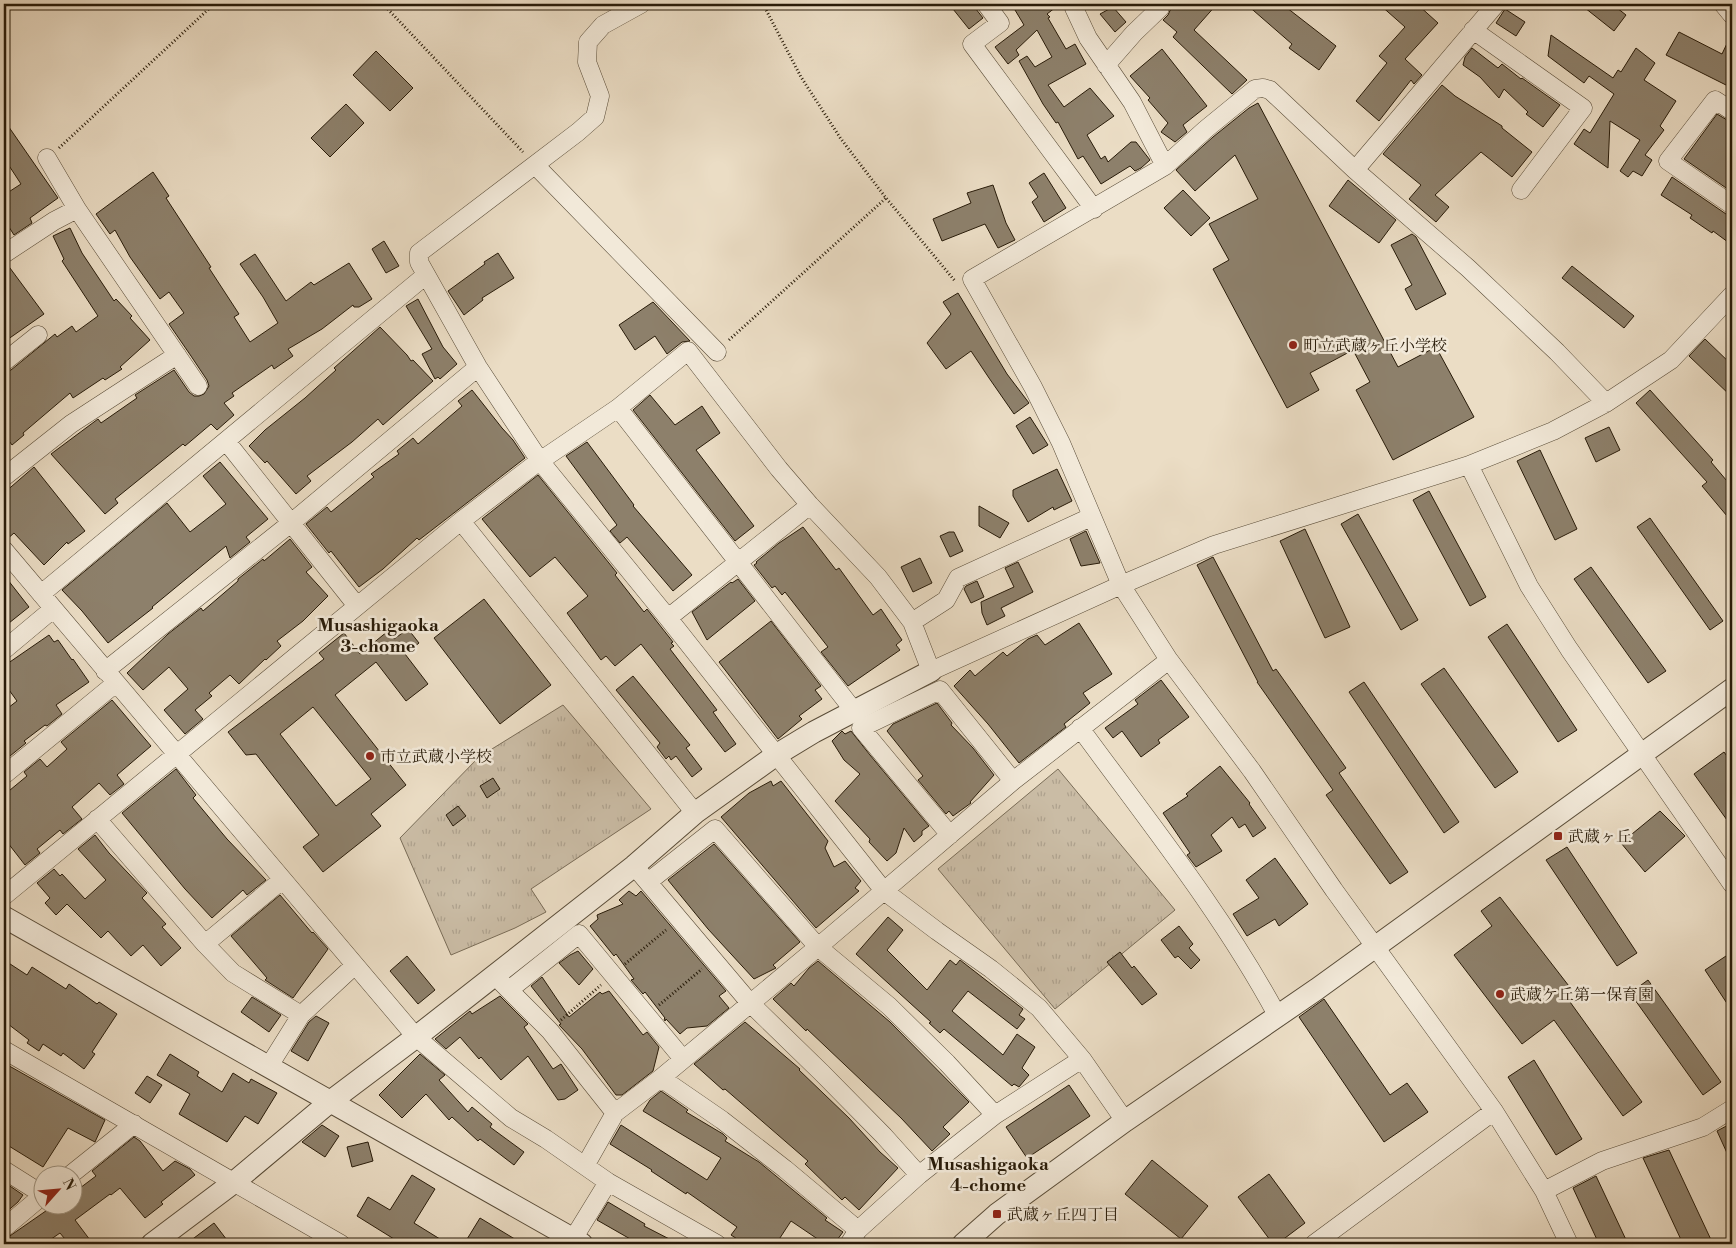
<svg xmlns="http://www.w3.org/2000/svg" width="1736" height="1248" viewBox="0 0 1736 1248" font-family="'Libre Bodoni','Noto Serif JP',serif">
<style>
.park{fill:url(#park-tufts);stroke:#796c57}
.building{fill:#8d806b;stroke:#281b09;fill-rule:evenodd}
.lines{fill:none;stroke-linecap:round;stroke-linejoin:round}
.minor-casing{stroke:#594c38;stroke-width:19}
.tertiary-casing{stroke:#594c38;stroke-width:23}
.path{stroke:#281b09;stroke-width:3;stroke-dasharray:1 2.5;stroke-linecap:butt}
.minor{stroke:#f2e9d9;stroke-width:18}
.tertiary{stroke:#f2e9d9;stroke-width:21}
.poi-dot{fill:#8f2418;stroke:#f2e9d9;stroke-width:2}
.labels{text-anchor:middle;stroke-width:5;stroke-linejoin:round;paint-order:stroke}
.poi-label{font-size:16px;fill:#281b09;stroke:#f2e9d9;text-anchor:start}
.neighbourhood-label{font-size:18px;font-weight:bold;fill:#281b09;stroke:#f2e9d9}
</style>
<defs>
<pattern id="park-tufts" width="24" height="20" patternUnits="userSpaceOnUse" patternTransform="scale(1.25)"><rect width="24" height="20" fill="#cabca5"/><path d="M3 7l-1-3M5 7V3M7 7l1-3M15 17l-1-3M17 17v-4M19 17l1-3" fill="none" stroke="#aea18d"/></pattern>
</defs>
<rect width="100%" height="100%" fill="#ebddc5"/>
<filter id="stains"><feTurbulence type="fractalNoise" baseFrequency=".004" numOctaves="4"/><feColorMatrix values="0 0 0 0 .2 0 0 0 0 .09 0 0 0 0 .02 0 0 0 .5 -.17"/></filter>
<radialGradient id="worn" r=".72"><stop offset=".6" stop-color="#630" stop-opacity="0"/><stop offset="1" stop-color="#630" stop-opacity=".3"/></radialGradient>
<path class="park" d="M563,705l88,104 -120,80 15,23 -31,16 -64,27 -51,-117 79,-81z
M1058,769l117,141 -120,99 -117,-140z"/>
<path class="building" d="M949,4h23l11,14 -14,11z
M1022,4h38l-13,10 3,3 -2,1 18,31 9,-5 11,20 -38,21 16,22 26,-19 24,28 -27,19 14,24 4,-3 3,6 23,-20h5l14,18 -9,8 -6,3 -5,-5 -29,18 -18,-28 -5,3 -20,-37 -2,1 -13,-19 -24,-43 8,-5 8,11 17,-10 -15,-27 -21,20 3,5 -11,9 -13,-17 29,-22 -9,-15z
M1173,4h44l-23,26 53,50 -15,14 -59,-57 4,-5 -14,-12 5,-5z
M1246,4h36l54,42 -17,24 -30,-22 3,-4z
M1379,4h38l21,19 -33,36 17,16 -8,9 -3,-4 -32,41 -23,-20 31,-38 -8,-7 26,-29z
M1580,4h32l14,11 -12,16z
M1113,7l13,15 -11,10 -15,-18z
M1505,9l20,13 -9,14 -20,-13z
M1679,32l43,22 10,-21v55l-66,-33z
M1551,35l62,43 5,-8 3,2 15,-24 19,15 -11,17 32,21 -16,25 4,4 -19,25 7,5 -10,16 -9,-5 -5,6 -8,-6 20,-31 -30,-19 -2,47 -34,-24 10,-15 6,4 24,-39 -25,-18 -5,7 -36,-27z
M1472,48l26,20 4,-4 19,15 1,-1 38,27 -17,22 -17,-13 2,-2 -24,-23 -5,9 -19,-21 -17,-12 2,-8z
M1162,49l45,57 -24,19 4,7 -12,10 -14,-10 7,-9 -20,-23 2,-2 -20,-22z
M376,51l37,37 -23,23 -37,-36z
M1442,85l13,11 47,30v2l30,24 -20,25 -31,-25 -46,43 14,12 -13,15 -27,-23 12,-14 -38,-31z
M1258,103l140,264 38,-20 38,70 -81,43 -37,-70 14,-8 -17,-32 -43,23 9,17 -32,18 -74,-139 16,-9 -20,-36 49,-25 -23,-44 -40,36 -19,-21 37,-33 36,-29z
M346,104l18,19 -34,34 -19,-19z
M1717,114l15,9v69l-48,-33z
M4,120l54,78 -28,20 2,5 -18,12 -10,-16v-24l17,-11 -17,-26z
M153,172l16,24 -3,2 45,69 -2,1 30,46 -5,3 16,25 28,-19 -15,-26 -23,-33 15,-10 31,47 25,-19 3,3 35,-22 23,36 -13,8h-5l-1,-2 -31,24 -34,20 5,7 -19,13 -2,-4 -40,28 2,3 -10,7 10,12 -17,15 -6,-6 -26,22 -2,-2 -68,55 3,4 -13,11 -54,-60 47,-35 3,4 36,-25 -2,-3 39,-25 15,22 5,4h5l5,-2 5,-8 -2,-6 -16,-24 -22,-32 15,-11 -15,-21 -9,7 -30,-42 -15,-27 -5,4 -14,-20z
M1044,173l22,35 -22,14 -12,-20 6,-5 -9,-14z
M1672,177l54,37 6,1v30l-19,-14 -1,2 -22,-15 2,-3 -31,-20z
M1348,180l48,40 -17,23 -50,-37z
M993,185l13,38 9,17 -17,8 -13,-24 -43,17 -9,-22 38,-16 -4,-10z
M1183,190l27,28 -19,18 -27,-28z
M70,228l12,25 32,48 2,-2 16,17 -2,2 20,22 -30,27 2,2 -17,11 -2,-2 -30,20 -3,-5 -47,40 1,2 -12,10 -8,-11v-61l7,-3 44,-36 2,3 15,-11 4,6 22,-16 -36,-55 2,-2 -11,-23z
M1412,234l4,3 30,57 -30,16 -11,-21 7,-4 -21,-40z
M384,241l15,25 -13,7 -14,-24z
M498,253l16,25 -32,20 1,2 -19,15 -16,-24 37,-27 -1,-2z
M4,264h3l37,50 -40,28z
M1572,266l62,50 -10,12 -62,-50z
M958,293l49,81 22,29 -15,11 -25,-36 -18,-27 -25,18 -19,-26 24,-29 -8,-12z
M418,299l25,48 14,17 -17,15 -2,-2 -3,2 -13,-25 10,-5 -26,-43z
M653,302l37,39 -8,1 -15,12 -12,-18 -20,14 -16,-25z
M380,327l27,28 4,6 2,-1 20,21 -50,44 -5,-6 -26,23 -45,34 4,5 -15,13 -29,-33 -2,2 -16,-17 16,-16 40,-32 31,-28 -2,-2z
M1705,339l27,26v32l-43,-41z
M472,390l30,38 11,12 12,18 -106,82 -2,-2 -34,31 -24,18 -28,-36 -2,2 -23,-29 21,-17 4,5 43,-35 -3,-3 28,-20 -2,-3 16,-13 5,6 44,-38 -4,-5z
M1650,390l63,70 -2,2 21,25v35l-30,-36 5,-4 -71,-79z
M650,395l25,30 27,-19 18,27 -24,17 58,76 -19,15 -102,-131z
M1030,417l18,28 -15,9 -17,-28z
M1609,427l11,23 -24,12 -11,-24z
M587,442l47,63 -1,1 59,69 -19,16 -46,-54 -7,6 -10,-12 7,-6 -51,-69z
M1540,450l37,79 -22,11 -38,-79z
M220,462l48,57 -22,18 4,5 -20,16 -4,-12 -74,61 1,1 -45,35 -26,-32 -20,-21 105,-87 23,29 36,-28 -23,-28z
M34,467l51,64 -17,13 -1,-2 -23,23 -30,-32 -8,7h-2v-47z
M1057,469l15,32 -18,9 -1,-3 -25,15 -15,-26v-6z
M538,475l79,98 -2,2 29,37 3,-3 26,33 -2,1 3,3 -4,3 47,61 -4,2 23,32 -11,8 -84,-108 -26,22 -9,-10 -5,4 -34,-47 21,-17 -33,-39 -25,20 -48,-58z
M1429,491l57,106 -16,9 -57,-106z
M979,506l30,17 -9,15 -21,-12z
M1358,514l60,106 -17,10 -60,-106z
M1650,518l73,103 -13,9 -73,-103z
M803,527l33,43 3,-2 34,47 8,-6 21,31 -6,5 4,5 -52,36 -27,-34 7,-5 -43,-55 -3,3 -7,-9 -3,2 -18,-23 3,-2 -1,-1 23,-19z
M1305,529l45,98 -25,11 -45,-97z
M1086,531l14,32 -19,3 -11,-27z
M949,532h5l9,19 -13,6 -10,-21z
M290,539l22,28 -6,5 22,24 -25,25 -26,20 4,5 -15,14 -1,-1 -26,25 -9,-9 -21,18 3,3 -17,14 8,9 -18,15 -21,-24 24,-21 -19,-22 -26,23 -16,-17 41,-39 33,-26 2,3 35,-30v-2l25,-20 1,2z
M1213,557l60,114 3,-2 70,99 -7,5 69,99 -18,12 -64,-89 7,-5 -76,-108h1l-61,-117z
M920,558l12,25 -19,9 -12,-25z
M1018,562l15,30 -32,16 4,8 -18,9 -5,-12 -1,-11 33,-15 -9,-19z
M1591,567l75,104 -18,12 -74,-104z
M4,575l25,32 -25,20z
M738,579l17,22 -48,39 -15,-28 39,-30 1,1z
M977,581l7,16 -13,6 -7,-14 2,-3z
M484,599l67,86 -51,39 -66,-86z
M771,621l50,65 -6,4 7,9 -23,17 3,3 -24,20 -59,-77z
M1079,623l33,51 -29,19 7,10 -26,21 2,3 -47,36 -31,-39 -34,-38 16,-16 5,6 28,-24 4,4 21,-17 9,-4 8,10z
M1507,624l70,106 -19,12 -70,-105z
M408,629l11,14 -14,11 23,30 -22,17 -30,-39 -41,33 71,90 -35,29 10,12 -58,46 -20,-25 16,-12 -63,-81 -10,1 -18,-23 96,-73 -5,-6 25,-20 16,21 28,-23 6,8zM313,707l58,72 -35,27 -56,-72z
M49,635l5,7 4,-2 14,20 1,-1 16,23 -33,23 6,9 -15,12 -2,-1 -21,16 2,2 -16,13 -6,-7v-38l13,-10 -13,-18v-17z
M1444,668l74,104 -23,16 -74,-104z
M633,676l57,69 -4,3 16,21 -10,8 -16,-21 -5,4 -2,-4 -3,3 -9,-12 3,-4 -44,-53z
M1161,680l28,37 -31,23 2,3 -19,14 -19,-26 -9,7 -8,-10 33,-24 -3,-4z
M1364,682l95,140 -15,11 -95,-141z
M112,700l39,46 -34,29 7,9 -14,11 -11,-12 -27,24 10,12 -19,15 -3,-4 -23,19 3,4 -15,12 -21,-27v-43l23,-19 -3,-4 16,-13 7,8 20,-18 -6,-7z
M937,703l15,20 -1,2 22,23 21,27 -24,27 1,1 -18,13 -4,-5 -3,3 -28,-34 5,-4 -36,-45 6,-7z
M842,731l3,3 6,-3 19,24 59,71 -7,5v4l-8,7 -10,-14 -8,25 -9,8 -18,-19 1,-3 -35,-38 25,-27 -16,-14 -12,-19z
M1724,752l8,11v64l-38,-53z
M1220,766l30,37 -1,1 17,24 -13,9 -8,-13 -6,4 -7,-11 -21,18 11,16 -26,16 -9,-12 3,-2 -27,-40 25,-17 -2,-2z
M176,769l20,26 -3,3 34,41 39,41 -19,15 -4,-5 -31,28 -27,-29 -63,-76z
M493,778l7,11 -13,9 -7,-12z
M771,781l2,5 8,-5 47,60 -3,7 9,19 11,-6 16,20 -6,7 4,3 -43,37 -95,-111 28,-24z
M458,806l8,10 -13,10 -7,-11z
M1660,811l25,25 -40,36 -24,-29z
M95,835l14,18 38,40 -5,5 24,26 -4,3 19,21 -20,18 -18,-21 -12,11 -23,-25 -7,7 -34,-34 -11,11 -11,-12 5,-5 -13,-15 17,-14 6,7 2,-2 23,25 21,-19 -28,-31z
M714,844l86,98 -27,23 3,3 -22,11 -46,-50 -40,-49z
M1567,847l70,106 -20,13 -71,-106z
M1275,858l33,46 -29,22 -4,-7 -28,17 -14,-22 26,-16 -13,-18z
M629,891l7,5 5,-5 85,100 -7,5 10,12 -22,18 -20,2 -7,6 -14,-15 -1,2 -1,-2 1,-1 -20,-26 -2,2 -12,-14 3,-1 -18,-25 -2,2 -24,-30 8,-7 -1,-4 26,-11 -4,-4z
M280,895l32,38 1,-1 15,17 -35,49 -28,-18 2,-2 -36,-42z
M1500,897l72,93 -7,5 77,107 -19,14 -69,-96 -32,24 -68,-89 38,-29 -11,-15z
M888,917l15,13 -16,20 40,40 23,-30 6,5 4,-5 63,49 -4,6 6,4 -8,10 -49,-38 -16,20 51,44 14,-21 18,13 -13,21 7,7 -10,12 -5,-3 -2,2 -68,-57 -4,4 -11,-10 2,-1 -75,-68z
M1179,926l14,18 -4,4 11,12 -9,9 -13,-13 -3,2 -14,-18z
M578,951l15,18 -14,16 -20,-22 11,-8z
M1120,952l12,16 2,-2 23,28 -15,11 -35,-43z
M1732,952v59l-27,-41z
M407,956l28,34 -17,14 -28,-33z
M4,960l23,15 5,-8 34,22 3,-5 28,20 2,-2 18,12 -25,38 3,2 -11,15 -21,-16 -2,3 -18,-12 -4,7 -12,-8 2,-3 -25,-19z
M818,961l72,61 79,80 -26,25 7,7 -18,17 -31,-33 -94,-89 -1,2 -33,-32 18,-16 3,3 15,-18z
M542,977l27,40 31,-25 2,2 7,-3 34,44 4,-3 12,15 -6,24 -31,24h-6l-34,-46 -23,-24 2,-1 -30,-38z
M1648,980l73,102 -18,13 -73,-102z
M500,996l28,28 -4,3 29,42 8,-5 17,26 -13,9 -7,1 -30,-44 -27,24 -20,-23 -2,2 -19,-22 -14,12 -11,-10 35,-28 2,3z
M252,997l29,18 -12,17 -28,-20z
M1324,999l66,96 17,-12 21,29 -44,30 -85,-125z
M316,1016l13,7 -21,38 -17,-10 18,-29z
M745,1022l55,47 -1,1 50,48 31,34 18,16 -39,42 -14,-13 -3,3 -37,-36 3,-3 -83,-72 -2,1 -29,-26z
M170,1054l29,18 -2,4 25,16 11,-19 16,10 2,-4 26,14 -19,31 -13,-8 -18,26 -48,-28 11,-20 -33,-19z
M420,1054l25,21 -6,5 29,32 4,-5 20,17 -2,3 34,25 -10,13 -34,-26 -2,2 -26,-24 -3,3 -23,-26 -24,24 -23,-23z
M1534,1060l48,79 -26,16 -48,-78z
M4,1063l101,57 -10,22 -27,-14 -25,39 -39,-24z
M147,1076l15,9 -12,18 -15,-10z
M1069,1085l21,31 -63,42 -21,-31z
M661,1091l27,19 -2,2 37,22 4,4 -2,3 34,21 68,56 -2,2 18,12 -9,12h-9l-34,-23 -15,23h-31l-14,-9 6,-8 -50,-35 -1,2 -35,-23 1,-1 -42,-26 11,-19 86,55 14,-22 -78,-47 7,-11z
M1732,1123v41l-15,-33z
M322,1125l17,11 -14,21 -23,-15z
M134,1137l6,4 23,30 12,-10 15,8 5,6 -34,27 2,2 -18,14 -25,-30 -9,7 -1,-1 -35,26 18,24h-24l-9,-11 -16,11h-40v-4l49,-34h19v-12l24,-18 -4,-5z
M368,1142l5,19 -21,6 -5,-20z
M1669,1150l44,94h-30l-40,-86z
M1152,1160l56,46 -27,33 -56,-45z
M1269,1174l36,49 -28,21h-4l-35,-47z
M412,1175l23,14 -21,34 34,21h-46l-45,-28 11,-19 22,13z
M1596,1176l32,68h-29l-26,-56z
M4,1182l19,13 -5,7 -14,12z
M608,1202l37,22 -1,2 35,18h-40l-42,-24z
M480,1218l43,26h-59z
M214,1223l16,21h-44z"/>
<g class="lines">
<defs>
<path id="minor" d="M641,4l-38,21 -15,17 -1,20 13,34 -5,21 -17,15 -159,121v9l59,105 62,94 128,157 216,273 53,40 54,38 48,39 43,51 43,62
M986,4l14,19 -28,21 122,165
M1077,4l-3,4 14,30 44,64 33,64 -193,113 61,108 28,56 60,142 48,75 83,111 82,119 160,221 50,80 25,53
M1496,4l-141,166 113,98 89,84 49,51
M1723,4l9,11
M1473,30l110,78 -62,82
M1106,65l28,-32 26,-25
M1732,111l-17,-11 -47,61 64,44
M47,158l30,51 121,177
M535,165l182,187
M1165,166l41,-37 49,-40 8,-1 7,2 85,80
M4,254l50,-33 23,-12
M4,362l34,-27
M618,408l236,303
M226,441l131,165
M1469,465l60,121 40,63 163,235
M4,477l67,-53 106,-69
M461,521l234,292
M4,550l412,487 95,81 35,21 62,43 109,62
M41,594l385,-319
M668,618l142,-113
M912,622l34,-22 12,-22 133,-61
M4,650l49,-41
M105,671l186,-148 187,-156
M1080,728c68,93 142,185 197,287
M4,775l112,-92
M97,819l108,125 77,-64
M950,835l-89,-107 79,-38 73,91
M641,874l109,129 72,70 62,63 35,39
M648,882l67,-53 103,118 71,59 58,57 48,52
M4,896l457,-375 73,-56 84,-57 70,-57 91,118 31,36 68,72 34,45 19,49 190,-86 93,-40 255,-80 84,-34 53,-28 65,-43 61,-65
M205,944l28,29 68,42
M502,983l48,48 65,82
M509,990l70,-56 104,125
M4,1050l337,194
M269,1066l32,-51 54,-50
M661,1078l61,42 63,49 73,61
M585,1166l30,-53 46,-35 157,-131 195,-166 156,-121
M4,1170l38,24
M69,1176l65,-52
M1544,1191l58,-30 101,-34 29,-18
M4,1228l38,-32
M570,1244l38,-62
M849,1244l9,-14 61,-55 76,-60 87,-56
M1314,1244l180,-133"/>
<path id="tertiary" d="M4,917l578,327
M152,1244l81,-61 98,-82 85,-64 218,-171 61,-53 81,-58 38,-23 117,-61
M963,1244l34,-30 128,-93 192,-132 415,-300"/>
</defs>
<use href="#minor" class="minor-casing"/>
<use href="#tertiary" class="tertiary-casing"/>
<path class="path" d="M383,4l140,148
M763,4l38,73 40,62 45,59 69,83
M59,148l155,-144
M729,340l157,-142
M625,964l41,-34
M659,1005l43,-36
M561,1020l40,-35"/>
<use href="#minor" class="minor"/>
<use href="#tertiary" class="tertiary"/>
</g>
<g class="poi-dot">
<circle cx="1293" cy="345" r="5"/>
<circle cx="370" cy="756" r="5"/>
<rect x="1553" y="831" width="10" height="10" rx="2.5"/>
<circle cx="1500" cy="994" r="5"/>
<rect x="992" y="1209" width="10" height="10" rx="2.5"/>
</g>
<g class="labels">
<g class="poi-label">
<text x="1303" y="351">町立武蔵ヶ丘小学校</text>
<text x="380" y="762">市立武蔵小学校</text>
<text x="1568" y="842">武蔵ヶ丘</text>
<text x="1510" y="1000">武蔵ケ丘第一保育園</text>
<text x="1007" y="1220">武蔵ヶ丘四丁目</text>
</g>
<g class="neighbourhood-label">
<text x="378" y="631">Musashigaoka<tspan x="378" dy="21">3-chome</tspan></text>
<text x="988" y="1170">Musashigaoka<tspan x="988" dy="21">4-chome</tspan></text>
</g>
</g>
<rect width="1736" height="1248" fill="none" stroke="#ebddc5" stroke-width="20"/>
<rect x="5" y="5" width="1726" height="1238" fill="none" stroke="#281b09" stroke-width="2.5"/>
<rect x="10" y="10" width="1716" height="1228" fill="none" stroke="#281b09"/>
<g transform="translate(58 1190) rotate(63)"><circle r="24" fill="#f2e9d9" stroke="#a19786"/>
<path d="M0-4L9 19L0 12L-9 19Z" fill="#8f2418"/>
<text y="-8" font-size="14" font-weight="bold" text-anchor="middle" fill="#281b09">N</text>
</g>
<rect width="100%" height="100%" filter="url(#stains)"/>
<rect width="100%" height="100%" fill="url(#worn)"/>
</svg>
